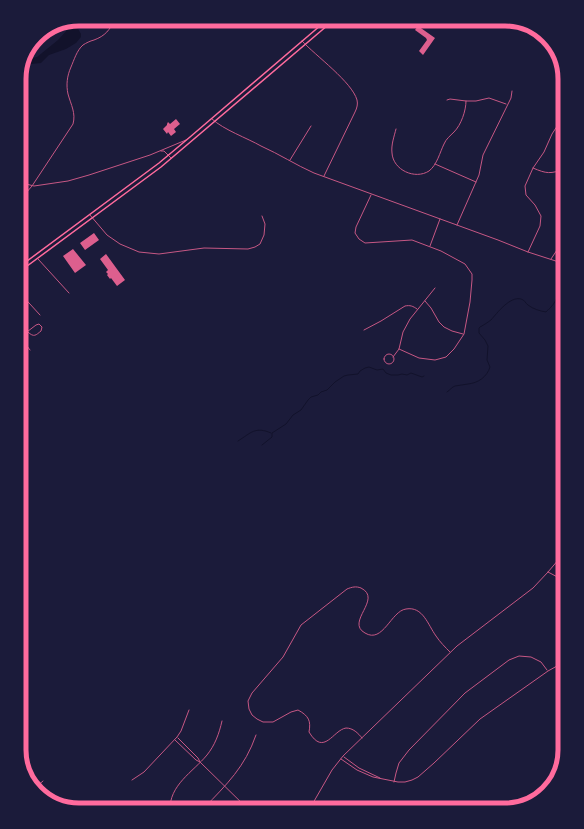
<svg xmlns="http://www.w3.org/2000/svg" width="584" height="829" viewBox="0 0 584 829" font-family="Inter,sans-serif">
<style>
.water{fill:#12122b}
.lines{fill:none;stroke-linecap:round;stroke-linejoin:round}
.stream{stroke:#12122b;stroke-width:1}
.building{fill:#dd5f8e}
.minor{stroke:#c65784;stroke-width:1}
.tertiary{stroke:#c65784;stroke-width:1}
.trunk{stroke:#ff6b9d;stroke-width:1.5}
.rim{fill:none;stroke:#ff6b9d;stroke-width:5}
</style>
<rect width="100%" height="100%" fill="#1b1b3a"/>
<path class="water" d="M72,27h5l4,7v3l-5,6 -10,6 -17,6 -8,8 -10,1v-4l2,-2 4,-1 21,-17 10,-11z"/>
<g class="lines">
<path class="stream" d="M447,392c3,-2 5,-5 8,-6 4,-1 9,-1 13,-2 10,-1 19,-7 22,-17l-3,-7 1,-14 -3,-6 -6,-7v-5l1,-1c4,-2 8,-5 11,-7 6,-7 19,-24 30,-21 4,1 4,4 7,6 5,4 12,6 18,7 1,-2 4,-3 5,-5 6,-6 7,-15 14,-21
M238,441c13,-8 17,-15 33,-8
M262,445l10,-8v-4l14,-9 7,-9 8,-5 7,-10 3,-3 7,-2 3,-3 6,-2 8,-8 9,-6 4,-1 10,-1 2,-3 5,-3 4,-1 8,3 6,-1 3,4 5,2h7l4,-1 5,1 4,-2 11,4 2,-1"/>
</g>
<path class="building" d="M418,26l17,12 -12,17 -4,-4 8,-11 -1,-2 -11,-8z
M176,119l4,5 -6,5 2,3 -5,4 -3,-4 -1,2 -4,-5 4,-4v-1l1,-2 2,2z
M94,233l5,7 -14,10 -5,-7z
M73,249l13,16 -11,8 -12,-17z
M106,254l19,26 -8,6 -6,-8 -1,1 -3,-4 1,-1 -2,-2 2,-2 -8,-11z"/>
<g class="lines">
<path class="minor" d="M302,41c14,15 50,41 55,59 1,4 0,8 -2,12l-31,64
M447,100l3,-1 16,2h10l13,-3 17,6
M212,119c12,11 35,19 49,27 18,8 35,19 53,27l184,67 30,12 37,12
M396,129c-2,8 -5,16 -4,24 1,17 23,27 37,18 8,-6 11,-19 15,-27 2,-5 6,-8 10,-12 7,-7 12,-21 12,-31
M290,160l21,-34
M435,164l41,18
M533,168c14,6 17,6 32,1
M371,195l-15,32 -1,6 4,6 6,4 47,-3 29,11 24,13 7,10v6l-2,22 -6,32 -10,15 -8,8 -11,3 -16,-2 -20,-9
M19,201l13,-15 41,-62c3,-11 -2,-19 -5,-30 -2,-9 -1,-18 3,-27 3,-7 6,-17 12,-22 3,-2 7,-4 11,-5 11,-4 16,-10 21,-21
M90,215l17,20 13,9 19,8 20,2 45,-6 44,1 7,-2 5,-3 4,-9 1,-11 -3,-8
M457,225l22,-50 4,-20 28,-57 1,-7
M430,246l10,-27
M528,252l12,-26 1,-10 -6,-11 -9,-10 -1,-9 8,-18 11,-16 8,-18 13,-20
M38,259l31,34
M551,259l14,-21
M19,292l21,23
M425,301l6,7 8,14 5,5 8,4 11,3
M364,330l17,-9 24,-15c5,-1 8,0 12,3
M19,338l17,-13 3,-1 3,3 -1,4c-5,4 -7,7 -13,1
M21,338l9,12
M384 359a5 5 0 1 1 10 0a5 5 0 1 1-10 0Z
M393,357l6,-8 4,-17 7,-13 25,-31
M548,572l17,9
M178,738l20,20 2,4
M362,738c-4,-5 -9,-10 -16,-10 -13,2 -22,29 -37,4 2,-11 0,-16 -11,-22l-7,2 -18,10h-10l-6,-3 -5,-4 -3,-6 -1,-8 4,-8 31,-36 18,-32 46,-36c5,-2 9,-3 14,-1 22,11 -16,34 4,45 18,11 26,-22 41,-24 17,-3 22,16 30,27 4,6 9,11 14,16
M175,740l21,20 4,2 49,48
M344,757l15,11 21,10
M341,759l16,11 16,7 25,5h7l7,-2 6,-3 16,-14 46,-44 68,-48 9,-5 8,-2
M132,780l12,-8 33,-35 4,-6 8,-21
M394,782l2,-9 3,-10 10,-13 56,-57 44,-33 10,-4 12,1 10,5 6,8
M35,788l8,-7
M204,808c23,-24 41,-41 52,-73
M170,810c-1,-25 23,-38 37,-55 8,-10 12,-21 15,-34
M309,810l23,-40 11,-14 114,-110 76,-58 15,-16 17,-20"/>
<path class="tertiary" d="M161,151h3l7,7
M19,182l11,3 4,1 34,-5 21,-6 61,-20 36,-15"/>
<path class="trunk" d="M19,267l140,-104 31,-26 138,-118
M19,272l142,-105 174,-148"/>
</g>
<path d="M0 0H584V829H0ZM79 26H505A53 53 0 0 1 558 79V750A53 53 0 0 1 505 803H79A53 53 0 0 1 26 750V79A53 53 0 0 1 79 26Z" fill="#1b1b3a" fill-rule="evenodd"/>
<path class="rim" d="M79 26H505A53 53 0 0 1 558 79V750A53 53 0 0 1 505 803H79A53 53 0 0 1 26 750V79A53 53 0 0 1 79 26Z"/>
</svg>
